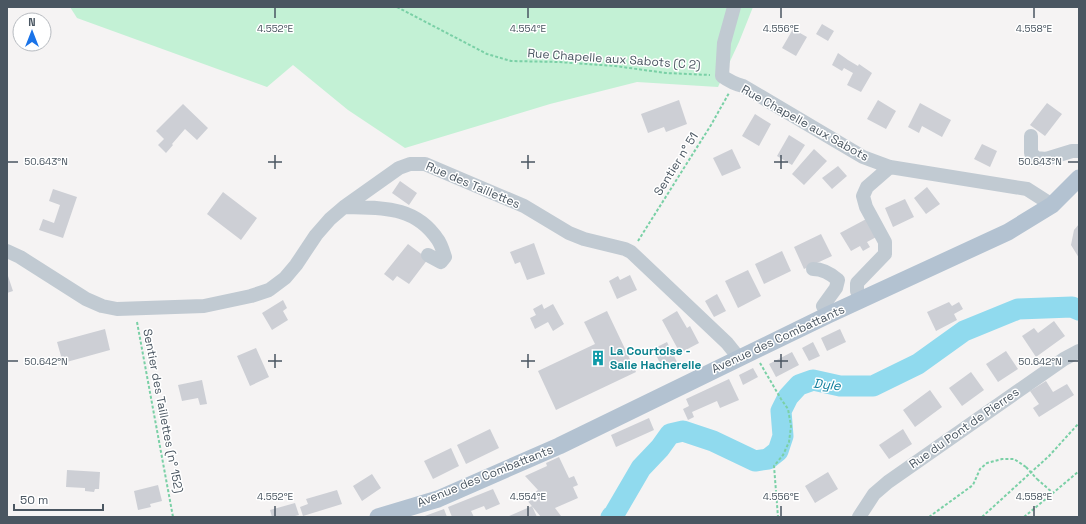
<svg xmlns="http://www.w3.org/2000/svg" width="1086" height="524" viewBox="0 0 1086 524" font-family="'Space Grotesk',sans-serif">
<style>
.green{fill:#c3f1d5}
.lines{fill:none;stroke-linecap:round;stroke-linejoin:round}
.river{stroke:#90daee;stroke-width:21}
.building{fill:#cdcfd5}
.path{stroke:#7ad0a6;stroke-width:2;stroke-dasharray:3 2;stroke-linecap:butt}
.minor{stroke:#c1cad2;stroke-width:14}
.major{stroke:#b3c2d1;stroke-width:17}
.path-bridge{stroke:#7ad0a6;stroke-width:2;stroke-dasharray:3 2;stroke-linecap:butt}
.ticks{fill:none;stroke:#4a5661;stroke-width:1.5}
.labels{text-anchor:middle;stroke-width:3;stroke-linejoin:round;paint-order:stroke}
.street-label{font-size:12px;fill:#4a5661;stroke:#fff}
.culture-label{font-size:12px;font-weight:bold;fill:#0d838f;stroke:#fff;text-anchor:start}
.water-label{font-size:13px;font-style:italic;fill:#0c7c9b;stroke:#fff}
.ticks-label{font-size:10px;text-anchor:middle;fill:#4a5661;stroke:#fff;stroke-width:3;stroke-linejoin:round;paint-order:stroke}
</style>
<rect width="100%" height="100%" fill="#f5f3f3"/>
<path class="green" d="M70,7h683l-14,35 -21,45 -81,-5 -87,22 -145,44 -57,-38 -55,-45 -26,22 -190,-69z"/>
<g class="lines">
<path class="river" d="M611,517l2,-1 28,-48 19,-20 10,-14 13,-3 30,10 42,20 13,-2 10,-8 5,-15 -2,-25 7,-14 11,-12 14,-5 27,6h33l45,-22 46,-33 54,-22 54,-2 7,3"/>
</g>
<path class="building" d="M822,24l12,7 -6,10 -12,-7z
M793,29l14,8 -11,19 -14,-8z
M838,53l10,7 10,6 1,-2 13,9 -11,19 -14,-7 6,-12 -9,-5 -2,3 -10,-6z
M679,100l8,24 -21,8 -2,-5 -16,6 -7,-19z
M878,100l18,11 -10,18 -19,-10z
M920,103l31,17 -9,17 -20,-11 -3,7 -11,-6z
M1047,103l15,11 -17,22 -15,-11z
M183,104l25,24 -11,12 -12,-11 -13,15 1,1 -7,8 -8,-8 6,-6 -8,-8z
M755,114l16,10 -12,22 -17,-10z
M789,135l16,10 -13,20 -15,-9z
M982,144l15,7 -7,16 -16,-8z
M732,149l9,19 -19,8 -9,-18z
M814,149l13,12 -23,24 -12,-11z
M838,166l9,10 -15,13 -10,-11z
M400,181l17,12 -8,12 -17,-12z
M927,187l13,17 -14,10 -12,-16z
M53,189l24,8 -14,41 -24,-8 4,-11 11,4 6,-18 -11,-4z
M223,192l34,26 -16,22 -34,-26z
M905,199l9,18 -21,10 -8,-19z
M870,217l10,18 -13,7 3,5 -7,4 -3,-5 -9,5 -11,-18z
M1079,224v34l-8,-13 3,-15z
M821,234l11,22 -28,13 -10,-22z
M534,243l11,31 -18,6 -7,-18 -5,2 -5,-12z
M408,244l20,15 -19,25 -12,-8 -4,5 -9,-7z
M782,251l9,20 -27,13 -9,-20z
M748,270l13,26 -23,12 -13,-27z
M7,273l6,18 -6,2z
M630,275l7,15 -20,9 -8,-18 9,-5 2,4z
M717,294l9,17 -12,6 -9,-16z
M283,300l4,8 -4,3 5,9 -16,10 -10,-17z
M949,302l3,4 7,-4 4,7 -9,5 3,6 -21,11 -9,-19z
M542,304l2,5 9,-5 11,20 -11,7 -5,-9 -13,7 -5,-11 6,-3 -3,-6z
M607,311l29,61 -80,38 -18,-39 57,-27 -11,-22z
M677,311l10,17 3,-2 9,17 -19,10 -18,-33z
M1054,321l11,15 -29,21 -14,-21 12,-8 4,5z
M105,329l5,21 -47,13 -6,-21z
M840,329l6,13 -19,9 -6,-13z
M667,342l10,20 -14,7 -10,-20z
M813,342l7,14 -11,5 -7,-13z
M256,348l13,29 -19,9 -13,-30z
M1006,351l12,18 -20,13 -12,-18z
M792,352l7,13 -23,12 -7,-13z
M753,368l5,9 -15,8 -4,-10z
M971,372l13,18 -22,16 -13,-18z
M729,379l10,21 -19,8 -3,-7 -25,11 2,5 -6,3 -5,-11 6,-3 -3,-7z
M202,380l5,24 -7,1 -2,-7 -16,3 -4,-16z
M1046,381l7,11 14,-8 7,11 -35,22 -6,-9 6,-4 -9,-13z
M930,390l12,17 -27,20 -12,-17z
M649,418l5,12 -38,17 -5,-12z
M490,429l9,19 -33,16 -9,-19z
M903,429l9,15 -23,15 -10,-14z
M451,448l8,18 -26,13 -9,-18z
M559,457l10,21 5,-2 4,9 -5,2 5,11 -23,10 6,8 -2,1h-18l-15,-18 12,-9 -13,-14 22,-10 -1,-3z
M67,470l33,2 -1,17h-4l-1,3 -9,-1v-3l-19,-1z
M828,472l10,17 -23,14 -10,-17z
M372,474l9,14 -19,13 -9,-15z
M158,485l4,16 -12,3 1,3 -13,3 -4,-19z
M493,489l7,15 -14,6 -2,-4 -13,5 3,6h-22l-4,-10z
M337,490l5,14 -39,12 -3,-9 8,-3 -2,-5z
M295,503l4,12 -8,2h-19l-2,-7z
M532,506l5,11h-30z
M444,509l3,8h-25z"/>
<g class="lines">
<path class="path" d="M397,7l90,47 24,7 48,1 56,4 51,7 44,2
M638,241l73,-116 18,-32
M137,322l36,195
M760,363l21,36 7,10 3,17 -2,16 -6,13 -9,11 4,51
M1037,479l16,14 26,-22
M929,517l44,-32 7,-16 7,-6 15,-4h12l12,8
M982,517l67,-61 30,-33
M1024,517l29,-24"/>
<path class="minor" d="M734,7l-10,36 -2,33c7,5 13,8 21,10l120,71 27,10 137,22 25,16
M1031,136v17l5,5 10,1 26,-8h7
M344,207c37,1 71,-2 94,33 3,4 5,11 7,17l-4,5 -13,-7
M7,251l13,6 66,42 16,7 15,3 87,-3 47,-10 18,-6 16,-12 11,-13 20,-30 14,-16 14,-12 55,-39 11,-4h15l99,42 45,27 15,6 41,10 6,3 96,91 12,15
M813,269c10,0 17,4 25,11l-2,8 -13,18 5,9
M862,300l-5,-9v-8l28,-29v-12l-19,-35 -3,-11 4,-9 23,-20
M859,517l15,-23 14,-12 176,-123 15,-8"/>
<path class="major" d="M378,517l60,-18 121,-53 269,-131 180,-83 44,-27 27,-27"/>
<path class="path-bridge" d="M1026,467l11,12"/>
</g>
<path class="ticks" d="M275,8v10M528,8v10M781,8v10M1034,8v10M275,155v14M528,155v14M781,155v14M8,162h10M268,162h14M521,162h14M774,162h14M1068,162h10M275,354v14M528,354v14M781,354v14M8,361h10M268,361h14M521,361h14M774,361h14M1068,361h10M275,506v10M528,506v10M781,506v10M1034,506v10"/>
<defs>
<symbol id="building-bare" viewBox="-9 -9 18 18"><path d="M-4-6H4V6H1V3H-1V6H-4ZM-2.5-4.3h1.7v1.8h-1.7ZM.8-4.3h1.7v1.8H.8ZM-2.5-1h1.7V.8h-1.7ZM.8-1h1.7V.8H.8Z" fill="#0f9aa8" stroke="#fff" stroke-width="2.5" paint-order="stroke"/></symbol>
</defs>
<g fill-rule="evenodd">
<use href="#building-bare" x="587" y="347" width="22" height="22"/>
</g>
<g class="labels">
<g class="street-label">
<text transform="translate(614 59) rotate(4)" y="4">Rue Chapelle aux Sabots (C 2)</text>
<text transform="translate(805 123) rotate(29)" y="4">Rue Chapelle aux Sabots</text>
<text transform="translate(676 164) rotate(-58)" y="4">Sentier n° 51</text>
<text transform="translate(473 185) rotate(23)" y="4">Rue des Taillettes</text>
<text transform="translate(778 339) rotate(-25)" y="4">Avenue des Combattants</text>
<text transform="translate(163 411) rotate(79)" y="4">Sentier des Taillettes (n° 152)</text>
<text transform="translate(964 428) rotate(-35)" y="4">Rue du Pont de Pierres</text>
<text transform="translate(485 476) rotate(-22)" y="4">Avenue des Combattants</text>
</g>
<g class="culture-label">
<text x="610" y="355">La Courtoise -<tspan x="610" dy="14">Salle Hacherelle</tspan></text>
</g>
<g class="water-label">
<text transform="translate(827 384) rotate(6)" y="5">Dyle</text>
</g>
</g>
<g class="ticks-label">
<text x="275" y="32">4.552°E</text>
<text x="528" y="32">4.554°E</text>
<text x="781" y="32">4.556°E</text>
<text x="1034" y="32">4.558°E</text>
<text x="46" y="165">50.643°N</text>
<text x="1040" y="165">50.643°N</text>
<text x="46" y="365">50.642°N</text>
<text x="1040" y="365">50.642°N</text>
<text x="275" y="500">4.552°E</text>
<text x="528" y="500">4.554°E</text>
<text x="781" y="500">4.556°E</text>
<text x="1034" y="500">4.558°E</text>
</g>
<rect width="1086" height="524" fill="none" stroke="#4a5661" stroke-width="16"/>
<g transform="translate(32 32)"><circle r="19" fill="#ffffff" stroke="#b7bbc0"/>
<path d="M0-3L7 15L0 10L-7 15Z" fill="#1a73e8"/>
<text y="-6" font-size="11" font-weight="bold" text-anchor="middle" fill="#4a5661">N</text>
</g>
<path d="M14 504v6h89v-6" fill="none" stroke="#4a5661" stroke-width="2"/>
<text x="20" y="504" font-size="12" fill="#4a5661" stroke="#ffffff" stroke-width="3" paint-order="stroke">50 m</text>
</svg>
